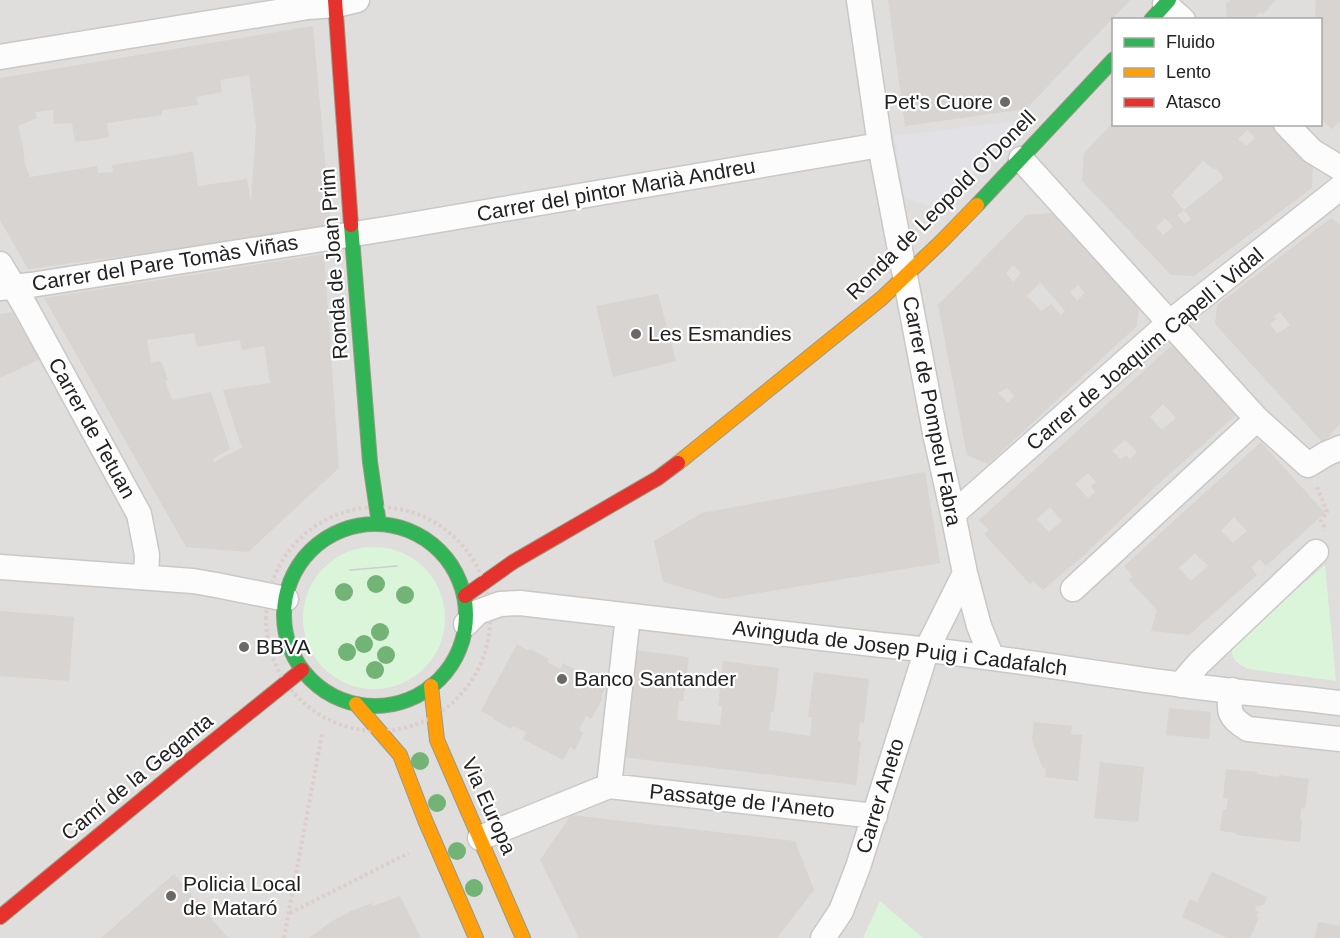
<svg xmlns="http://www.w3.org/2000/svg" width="1340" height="938" viewBox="0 0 1340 938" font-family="Helvetica,sans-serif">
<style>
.residential{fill:#dfdedc;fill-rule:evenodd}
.park{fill:#daf5da}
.plaza{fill:#e2e1e5}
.building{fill:#d7d4d2;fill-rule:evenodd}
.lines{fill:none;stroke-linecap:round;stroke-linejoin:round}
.street-casing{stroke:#c9c8c7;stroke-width:27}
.fast-casing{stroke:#999a82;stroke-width:16}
.slow-casing{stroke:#999a82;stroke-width:16}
.jam-casing{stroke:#999a82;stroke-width:16}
.path{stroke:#dccecd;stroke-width:4;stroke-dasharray:3 3;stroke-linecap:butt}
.street{stroke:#fdfcfc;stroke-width:24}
.fast{stroke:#30b455;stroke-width:14}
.slow{stroke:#ff9f0a;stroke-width:14}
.jam{stroke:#e5322d;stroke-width:14}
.tram{stroke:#ccc;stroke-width:1.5}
.tree{fill:#73b476}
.poi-dot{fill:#6a6968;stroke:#fff;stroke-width:2}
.labels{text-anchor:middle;stroke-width:4.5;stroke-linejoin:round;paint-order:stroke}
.poi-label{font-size:21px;fill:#222;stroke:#fff;text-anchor:start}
.street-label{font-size:21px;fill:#222;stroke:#fff}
</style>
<rect width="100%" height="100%" fill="#f0eeeb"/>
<path class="residential" d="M0,0h1340v938h-1340zM1114,20h206v104h-206z"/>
<path class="park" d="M303 618a71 71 0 1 1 142 0a71 71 0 1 1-142 0Z
M1325,565l11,116 -87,-12c-9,-3 -21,-11 -16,-23 2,-4 8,-9 11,-13z
M880,901l43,37h-60z"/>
<path class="plaza" d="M1017,121l-74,89 -38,-12 -11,-62z"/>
<path class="building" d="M888,0h242l-104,109 -121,17z
M1231,0h45l-13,14 -2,-2 -5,4 2,4h-31l-1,-16z
M1316,0h24v121l-8,8 -12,-10v-99h-5z
M313,26l18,202 -303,41 -28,-49v-142zM249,75l7,52 -5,76 -4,-24 -49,7 -5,-35 -17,4 -64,10 1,7 -15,1 -1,-7 -67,11 -5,-13 -2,-18 -5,-20 19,-8 -2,-6 18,-2 1,14 18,-1 3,19 19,-2 15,-3 -2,-14 55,-8v-5l36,-5 -1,-8 25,-5 -2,-12z
M1113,123v1h160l40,37 -1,27 -118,88 -23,-1 -89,-94 2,-28zM1247,130l8,8 -9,8 -8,-7zM1203,161l10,8h4l7,9 -40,32 7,9 -6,5 -8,-9 7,-5 -13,-15zM1165,218l8,9 -10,8 -7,-8z
M1052,213l87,94 -2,19 -149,138 -21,-9 -29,-150 88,-90zM1013,265l8,8 -8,9 -7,-9zM1040,282l25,29 -4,4 -10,-11 -10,7 -14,-15zM1078,285l7,8 -8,8 -7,-9zM1007,388l7,8 -6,7 -10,-10z
M1331,218l9,6v200l-17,19 -108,-119 2,-19zM1280,312l10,13 -13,9 -7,-10 7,-5 -3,-3z
M324,254l15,214 -91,84 -62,-5 -142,-249zM194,333l3,14 43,-7 2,10 22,-4 6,37 -47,7 17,53 3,4 -29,15 -1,-3 17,-10 -19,-57 -39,8 -7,-19 3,-1 -7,-19 -10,2 -4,-23z
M658,294l18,67 -63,16 -17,-71z
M12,312l28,47 -40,19v-64z
M1172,345l64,70 -81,72 -72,69 -40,34 -10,-9 -3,3 -46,-50 5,-4 -10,-10zM1163,404l13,14 -14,12 -12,-13zM1125,440l12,12 -7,7 -4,-4 -5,4 -9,-8zM1088,473l8,9 -5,4 4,6 -7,6 -13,-14zM1050,507l12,14 -13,11 -12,-13z
M1261,442l64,71 -59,53 -6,-7 -9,8 6,8 -68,60 -38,-4 6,-21 -28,-30 4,-3 -9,-11zM1234,517l13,14 -14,12 -12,-12zM1195,553l13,13 -17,15 -12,-13z
M925,472l15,91 -217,36 -60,-17 -9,-41 48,-28z
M0,611l74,6 -5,64 -69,-5z
M517,644l12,7 1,-2 19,10 -2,3 13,7 3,-6 43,23 -5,11 2,1 -12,21 -5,-3 -7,14 4,3 -8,17 -5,-3 -7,13 -40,-21 3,-7 -13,-6 -2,3 -18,-10v-2l-12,-6z
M633,650l56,7 -6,44h-4l-2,19 43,5 2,-19h-4l5,-45 56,7 -5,44h-3l-2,18 41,6 2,-19h-4l6,-45 55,7 -5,44 -4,-1 -2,19 3,1 -5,43 -235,-28 5,-44 4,1 2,-18 -4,-1z
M1169,708l42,4 -2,27 -43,-4z
M1034,722l38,4 -1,8 11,1 -4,46 -33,-4 1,-8 -4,-2 -10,-28z
M1100,762l44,5 -6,55 -44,-4z
M1226,769l31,3v2l22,3v-2l30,4 -4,30 -4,-1 -1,11 2,1 -2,22 -64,-7v-2l-16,-2 3,-22 3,1 2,-11 -5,-1z
M571,815l224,26 19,49 -37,48h-198l-39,-78z
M1212,872l55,25 -3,8 -2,-1 -2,3 -3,-2 -2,5 4,2 -3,4 3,2 -9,20h-23l-45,-21 8,-18 7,3z
M174,874l54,64h-127z
M400,896l21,42h-112l23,-17 19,-10 21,-8 1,3z
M1318,922l22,4v12h-25z"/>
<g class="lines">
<defs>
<path id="street" d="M859,0l21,145 56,293 17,76 12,59 14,53 13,32
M1165,4l18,16
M0,57l308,-50 28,-2 21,-5
M1286,124l26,27 28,17
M1021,159l236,260 51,46 18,-11 14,-6
M0,264l24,40 115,210 8,41 -1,22
M0,288l31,-3 361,-57 488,-83
M953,514l216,-191 171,-135
M0,567l193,14 23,4 70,14
M1073,589l184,-170
M466,624l12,-12 22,-8 20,-1 362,42c99,9 196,26 295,39 54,8 109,12 163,19
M1180,685l19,-22 117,-111
M1232,690c-5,21 -3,28 16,39l92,10
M609,786l19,-170
M480,838l129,-52 266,30
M823,938l18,-27 17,-44 69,-218 38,-76"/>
<path id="fast" d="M1151,20l18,-20
M977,205l137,-146
M351,225l19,237 9,62
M284 615a91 91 0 1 1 182 0a91 91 0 1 1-182 0Z"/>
<path id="slow" d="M678,463l204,-165 60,-57 35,-36
M431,686l6,54 86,198
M356,704l44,51 25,65 51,118"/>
<path id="jam" d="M335,0l16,225
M465,596l48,-34 145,-84 20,-15
M0,917l184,-152 118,-95"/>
</defs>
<use href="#street" class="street-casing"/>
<use href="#fast" class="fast-casing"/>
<use href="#slow" class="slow-casing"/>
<use href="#jam" class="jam-casing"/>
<path class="path" d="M1317,487l10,25 -6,9 3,5 -1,5
M266 619a112 112 0 1 1 224 0a112 112 0 1 1-224 0Z
M290,913l119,-60
M284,938l38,-204"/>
<use href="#street" class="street"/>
<use href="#fast" class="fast"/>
<use href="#slow" class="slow"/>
<use href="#jam" class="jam"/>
<path class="tram" d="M350,570l47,-4"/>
</g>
<g class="tree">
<circle cx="376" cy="584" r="9"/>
<circle cx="344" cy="592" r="9"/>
<circle cx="405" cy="595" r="9"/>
<circle cx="380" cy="632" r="9"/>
<circle cx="364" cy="644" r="9"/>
<circle cx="347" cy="652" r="9"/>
<circle cx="386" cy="655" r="9"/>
<circle cx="375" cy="670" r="9"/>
<circle cx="420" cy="761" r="9"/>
<circle cx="437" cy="803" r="9"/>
<circle cx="457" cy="851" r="9"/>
<circle cx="474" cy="888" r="9"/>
</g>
<g class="poi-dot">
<circle cx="1005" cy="102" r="6"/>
<circle cx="636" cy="334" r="6"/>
<circle cx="244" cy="647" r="6"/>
<circle cx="562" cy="679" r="6"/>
<circle cx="171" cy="896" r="6"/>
</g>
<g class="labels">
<g class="poi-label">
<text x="993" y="109" text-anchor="end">Pet's Cuore</text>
<text x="648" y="341">Les Esmandies</text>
<text x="256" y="654">BBVA</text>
<text x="574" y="686">Banco Santander</text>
<text x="183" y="891">Policia Local<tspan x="183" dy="24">de Mataró</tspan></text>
</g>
<g class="street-label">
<text transform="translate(616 190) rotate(-10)" y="7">Carrer del pintor Marià Andreu</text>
<text transform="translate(941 205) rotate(-45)" y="7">Ronda de Leopold O'Donell</text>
<text transform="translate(165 263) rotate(-9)" y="7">Carrer del Pare Tomàs Viñas</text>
<text transform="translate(334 264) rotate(-94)" y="7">Ronda de Joan Prim</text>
<text transform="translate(1145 349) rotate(-40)" y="7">Carrer de Joaquim Capell i Vidal</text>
<text transform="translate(932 411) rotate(79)" y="7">Carrer de Pompeu Fabra</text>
<text transform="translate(92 428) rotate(61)" y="7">Carrer de Tetuan</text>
<text transform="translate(900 648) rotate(7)" y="7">Avinguda de Josep Puig i Cadafalch</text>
<text transform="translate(137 777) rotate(-39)" y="7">Camí de la Geganta</text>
<text transform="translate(880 796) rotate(-73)" y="7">Carrer Aneto</text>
<text transform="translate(742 801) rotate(6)" y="7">Passatge de l'Aneto</text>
<text transform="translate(489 806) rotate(66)" y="7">Via Europa</text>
</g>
</g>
<rect x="1112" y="18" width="210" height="108" fill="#ffffff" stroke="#a7a7a7" stroke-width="1.5"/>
<rect x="1124" y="38" width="30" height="9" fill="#30b455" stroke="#a7a7a7" stroke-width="1.5"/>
<text x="1166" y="48" font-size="18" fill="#222222">Fluido</text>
<rect x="1124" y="68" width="30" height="9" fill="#ff9f0a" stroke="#a7a7a7" stroke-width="1.5"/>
<text x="1166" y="78" font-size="18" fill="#222222">Lento</text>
<rect x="1124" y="98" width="30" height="9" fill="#e5322d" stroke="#a7a7a7" stroke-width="1.5"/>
<text x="1166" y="108" font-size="18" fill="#222222">Atasco</text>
</svg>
